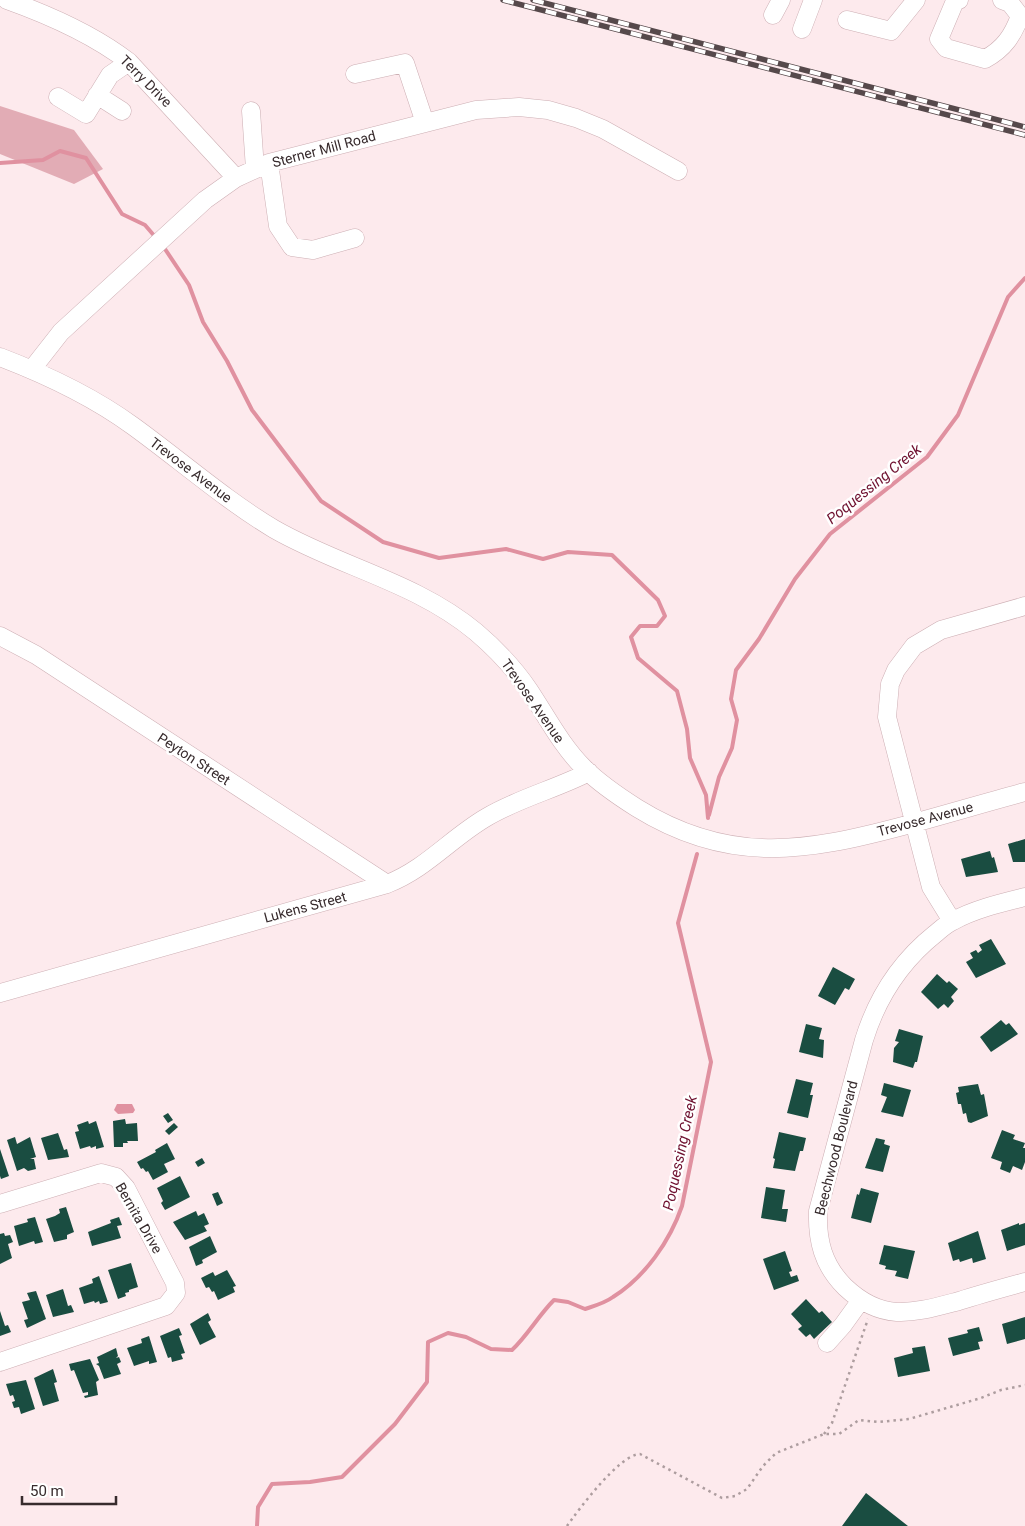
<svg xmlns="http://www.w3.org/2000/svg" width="1025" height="1526" viewBox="0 0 1025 1526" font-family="Roboto,sans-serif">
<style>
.green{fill:#e2acb5}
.water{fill:#e091a0}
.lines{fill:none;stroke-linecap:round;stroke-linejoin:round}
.stream{stroke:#e091a0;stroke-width:4}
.building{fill:#1a4d41}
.minor-casing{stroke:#cdafb4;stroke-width:19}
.path{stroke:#ad9d9f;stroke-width:2.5;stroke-dasharray:2.5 4;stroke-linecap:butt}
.minor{stroke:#fff;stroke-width:18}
.rail-casing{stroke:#56494b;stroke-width:5.5}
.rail{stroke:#fff;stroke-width:4;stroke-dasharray:11;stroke-linecap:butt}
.labels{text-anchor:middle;stroke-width:5;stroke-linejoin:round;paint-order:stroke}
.street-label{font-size:14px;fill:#372b2d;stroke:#fff}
.water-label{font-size:15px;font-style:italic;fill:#6f1130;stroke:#fff}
</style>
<rect width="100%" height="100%" fill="#fdeaed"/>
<path class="green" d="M0,106l74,24 29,39 -29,15 -74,-30z"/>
<path class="water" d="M117,1104h15l3,6 -2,3 -15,1 -4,-4z"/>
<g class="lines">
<path class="stream" d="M0,163l43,-3 17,-9 26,7 36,56 23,11 12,14
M163,246l26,39 14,37 24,39 25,49 69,91 62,41 56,16 67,-9 37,10 25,-7 44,3 46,45 7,16 -8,10h-17l-9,11 7,21 39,33 10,38 3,29 16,37 2,23
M709,815l10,-38 13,-29 5,-28 -6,-21 5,-29 23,-31 36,-60 35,-45 97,-77 31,-42 50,-118 17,-19
M257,1526l1,-19 14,-23 38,-2 32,-5 53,-53 32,-42 1,-40 20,-9 18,4 25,12 21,1c16,-15 26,-34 42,-50l14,2 17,7c9,-3 20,-6 28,-12 32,-20 57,-56 69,-91l29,-144 -33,-139 19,-69"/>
</g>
<path class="building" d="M1025,839v23h-12l-5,-18z
M990,851l2,7 2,-1 4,15 -32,5 -5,-18z
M991,939l15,25 -30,14 -10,-16 7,-4 -3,-5 6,-3 2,3 4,-3 -3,-5z
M833,967l22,12 -6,11 -4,-2 -10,17 -17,-9z
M937,974l10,9 2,-2 9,8 -7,8 3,4 -6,7 -4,-4 -6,5 -17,-17z
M1001,1020l5,5 3,-2 9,11 -27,18 -11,-15z
M806,1024l16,4 -3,11 5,1 -1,18 -24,-6z
M899,1029l24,7 -6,26h-2l-2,6 -20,-6 1,-14 5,-6 -4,-1z
M796,1079l17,4 -3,12h3l-5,23 -21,-5z
M884,1083l27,7 -8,27 -22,-5 6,-15 -6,-2z
M978,1084l3,11 3,-1 4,22 -17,7 -3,-1 -2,-9 -3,1 -2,-10h-3l-2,-11 3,-1 -1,-5z
M168,1113l5,7 -5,3 -5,-7z
M125,1119l1,5 11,-1 1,18h-11l1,2h-5v4h-9l-1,-26z
M88,1121l1,3 7,-3 8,26 -8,2v-3l-5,2 -1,-2 -10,3 -5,-17 4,-1 -2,-6z
M174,1123l4,4 -9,8 -4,-4z
M1002,1130l13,5 -2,4 12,4 -2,5h2v14l-3,8 -9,-4 -3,7 -10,-4 2,-7 -11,-4z
M779,1132l27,6 -3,13h-3l-5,20 -22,-3 2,-9 -2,-1z
M58,1133l6,17 3,-1 2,8 -21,3 -7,-22z
M15,1137l2,7 13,-7 6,20 -6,2h4l2,10 -8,2 -4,-3 -7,3 -10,-31z
M876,1138l9,2 -1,4 6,2 -7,26 -18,-4z
M167,1143l8,16 -11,5 4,8 -15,8 -5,-9 -2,1 -3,-4 -2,1 -4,-7 19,-10 -1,-2z
M0,1149l9,27 -8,3 -1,-3z
M202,1158l3,5 -7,4 -3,-5z
M180,1176l10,21 -25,13 -4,-7 2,-2 -6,-13z
M766,1187l19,3 -3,19h6l-2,13 -25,-4z
M861,1188l18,5 -8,30 -20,-5 6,-24 2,1z
M218,1192l5,11 -6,3 -5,-12z
M66,1207l8,25 -7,3v4l-13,3 -8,-23 9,-3 5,-3 -1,-4z
M196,1211l2,5 6,-3 5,11 -5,2 3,5 -22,9 -12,-18z
M35,1217l8,25 -8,2 -1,-3 -15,5 -5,-20 14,-4 -1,-3z
M119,1217l3,8 -5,1 4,12 -29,8 -4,-14 23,-9 -1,-3z
M1019,1223v2l6,-2v22l-18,6 -6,-21z
M978,1231l8,28 -13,4 -1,-5 -12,4 -1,-3 -6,2 -5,-18z
M4,1233l1,3 5,-1 3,7 -5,2 4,14 -12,6v-30z
M210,1236l7,16 -15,8 1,3 -7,3 -7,-19z
M884,1245l31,6 -7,28 -13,-3 2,-5 -12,-2 1,-3 -7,-2z
M785,1251l7,20 -3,1 2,5 6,-2 2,6 -25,9 -11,-31z
M131,1263l7,24 -9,3v2l-4,1 1,3 -8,3 -10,-29z
M227,1270l9,16 -3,1 2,5 -17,8 -4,-9 -2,1 -3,-5 -3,1 -5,-10 12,-6 2,4z
M99,1276l9,26 -8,2 -1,-3 -4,2 -1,-2 -10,3 -5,-16 14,-5 -1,-4z
M63,1289l5,17 3,-1 3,7 -21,5 -7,-22z
M36,1291l10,28 -19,9 -3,-8 4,-1 -6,-17 8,-2 -3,-7z
M806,1299l13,14 3,-2 10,11 -18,17 -4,-5 -4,3 -8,-8 4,-3 -11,-12z
M0,1311l5,15 3,-1 3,7 -11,4z
M208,1313l3,7 -3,2 8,15 -16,8 -10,-21z
M1025,1317v22l-18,5 -5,-20z
M979,1327l4,14 -5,1 2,7 -27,7 -5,-18 20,-5 -1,-3z
M179,1328l3,7 -3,1 6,17 -4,1 2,5 -11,3 -1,-5 -3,1 -8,-22z
M149,1336l8,26 -8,2v-3l-15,5 -7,-18 15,-5 -1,-4z
M925,1346l5,25 -32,6 -4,-19 19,-5 -1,-5z
M116,1348l2,8 -2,2 3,-1 2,5 -4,2 4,10 -17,5 -5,-13 -3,-2 3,-1 -2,-6z
M90,1359l9,21 -3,2 2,13 -13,3 -1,-2 4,-1v-3l-5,1 -9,-23 -3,1 -2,-7z
M53,1369l4,13 -3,1 5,18 -16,5 -9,-28z
M26,1380l9,29 -14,5 -2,-7 -5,1 -2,-6 3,-1 -2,-6 -3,1 -4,-12z
M866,1493l42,33h-66z"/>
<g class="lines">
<defs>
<path id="minor" d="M7,0c42,15 87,35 122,62l107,116
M959,0l-4,1 -16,38 7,9 39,11c19,-10 28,-24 35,-43l-10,-13 -8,-3
M773,15l8,-15
M847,20l44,11 25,-31
M802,29l11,-29
M355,74l50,-11 20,60
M97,95l25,16
M58,97l28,17 24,-39 19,-13
M251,111l4,58
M269,163l9,63 14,21 21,3 42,-12
M0,357c47,18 92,39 133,69 47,34 91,73 141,103 66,38 142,53 202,103 20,17 38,36 53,58 18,27 32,55 55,78 16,16 34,28 53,40 92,57 168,44 266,18 41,-11 81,-23 122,-34
M32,369l29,-37 144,-132 31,-22 33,-15 207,-53 43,-3 29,3 28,8 27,11 75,42
M0,636l36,19 351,229
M1025,897c-24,6 -50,12 -72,24 -7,3 -13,9 -18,13 -35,28 -58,64 -71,106l-46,171c-1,30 5,54 27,76 38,36 68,26 114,14 22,-7 44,-13 66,-19
M952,921l-21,-34 -44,-170 3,-33 6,-14 18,-24 27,-16 84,-24
M0,993l387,-109c39,-15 65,-47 100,-67 32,-19 69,-28 102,-45
M0,1204l101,-31 15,4 10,11 49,95 1,10 -10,13 -166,56
M827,1343l16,-18 18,-25"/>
</defs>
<use href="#minor" class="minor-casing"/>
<path class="path" d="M824,1434l8,-11 36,-104
M567,1526c12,-17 53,-72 73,-72l82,44 13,-2 12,-7 16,-23 13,-13 48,-19h15l20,-14 19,2 31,-3 72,-21 20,-8 24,-5"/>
<use href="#minor" class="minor"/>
<defs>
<path id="rail" d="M503,0l522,135
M533,0l492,127"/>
</defs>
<use href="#rail" class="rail-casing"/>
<use href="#rail" class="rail"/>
</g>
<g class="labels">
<g class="street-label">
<text transform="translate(146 81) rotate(45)" y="5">Terry Drive</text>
<text transform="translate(324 149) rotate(-15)" y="5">Sterner Mill Road</text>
<text transform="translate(191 470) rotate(37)" y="5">Trevose Avenue</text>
<text transform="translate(533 701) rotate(55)" y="5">Trevose Avenue</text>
<text transform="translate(194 759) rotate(33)" y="5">Peyton Street</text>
<text transform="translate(925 819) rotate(-15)" y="5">Trevose Avenue</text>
<text transform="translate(305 907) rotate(-15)" y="5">Lukens Street</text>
<text transform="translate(836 1148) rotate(-76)" y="5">Beechwood Boulevard</text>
<text transform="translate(139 1218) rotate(60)" y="5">Bernita Drive</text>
</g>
<g class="water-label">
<text transform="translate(874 484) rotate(-39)" y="5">Poquessing Creek</text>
<text transform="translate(680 1153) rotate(-78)" y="5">Poquessing Creek</text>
</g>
</g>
<path d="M22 1496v8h94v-8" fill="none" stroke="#372b2d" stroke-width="2.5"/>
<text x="30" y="1496" font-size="15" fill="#372b2d" stroke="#ffffff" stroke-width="4" paint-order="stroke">50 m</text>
</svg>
